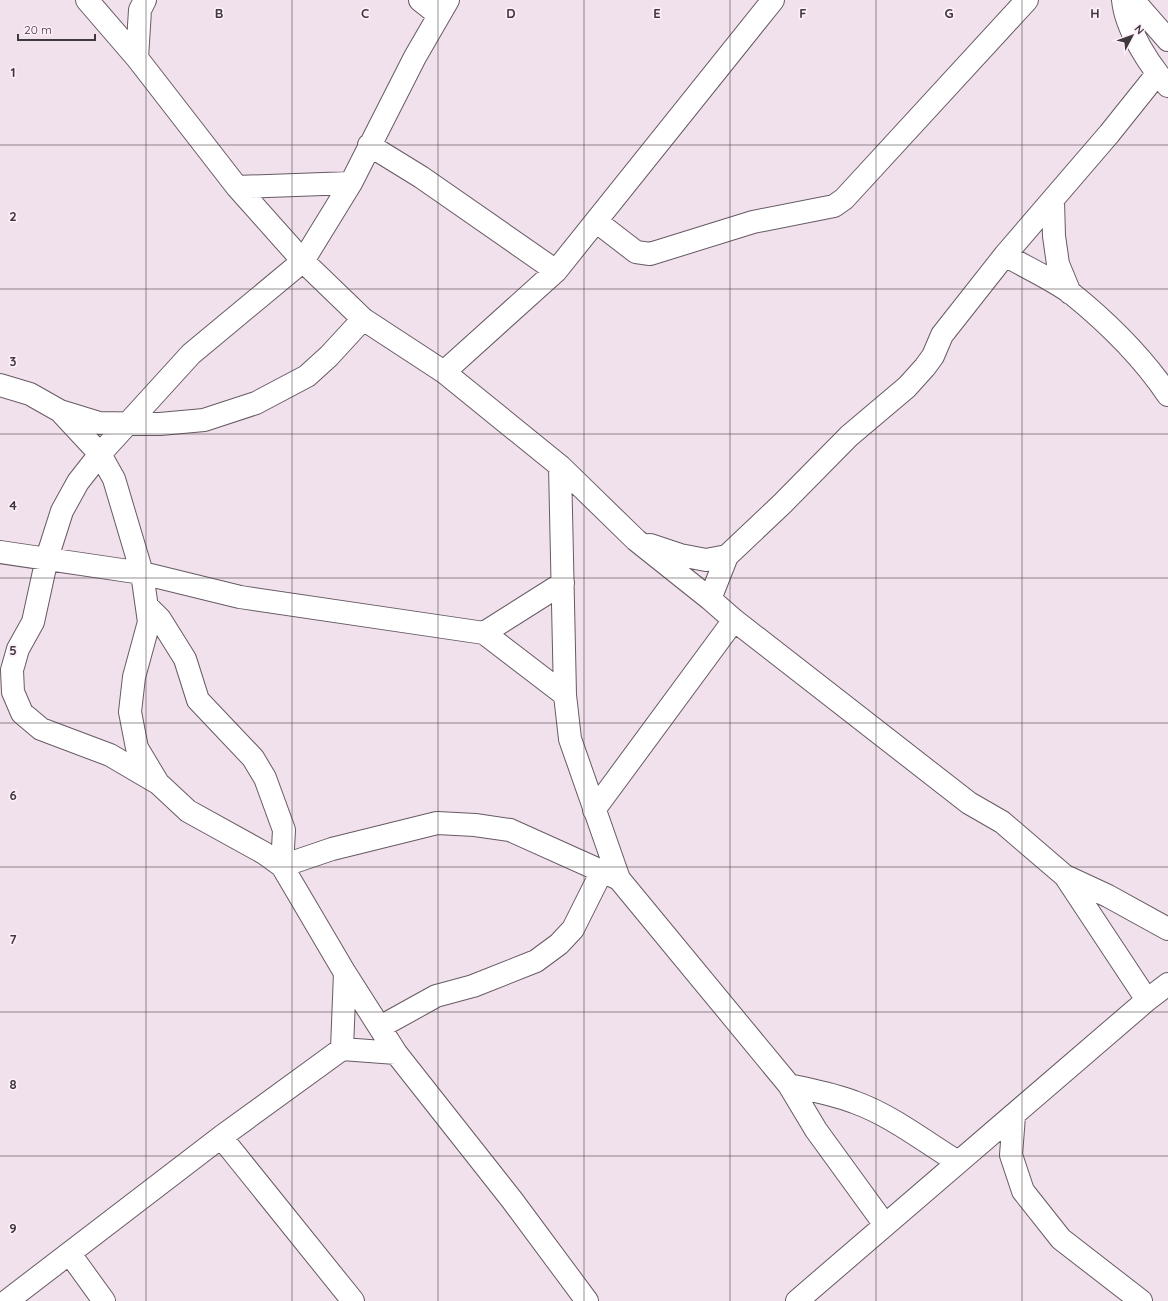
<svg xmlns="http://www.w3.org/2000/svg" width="1168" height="1301" viewBox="0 0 1168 1301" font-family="Quicksand,sans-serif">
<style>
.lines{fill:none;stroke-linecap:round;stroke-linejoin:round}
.street-casing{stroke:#675a64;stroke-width:24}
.street{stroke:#fff;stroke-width:22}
.grid{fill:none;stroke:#3f383d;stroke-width:1;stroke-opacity:0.55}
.grid-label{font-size:13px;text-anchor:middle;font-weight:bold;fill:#3f383d;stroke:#feeefa;stroke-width:3.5;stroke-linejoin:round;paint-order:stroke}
</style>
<rect width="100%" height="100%" fill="#f0e1ec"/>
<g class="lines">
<defs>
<path id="street" d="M87,0l50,58 100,129 66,74 60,58 81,53 116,94 76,74 74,59 24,21 235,183 33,19 63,54 43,20 60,33
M420,0l19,15
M1123,0c3,29 26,65 45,86
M1133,0l35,40
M137,58l3,-48 5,-10
M369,145l52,32 135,94
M237,187l114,-4
M1053,201l1,35 4,28 12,29
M597,222l39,30 14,2 103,-32 81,-16 10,-7 183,-199
M1005,255c20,12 47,24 66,38 37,30 70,62 97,102
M444,372l112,-101 217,-271
M0,385l30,9 30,17 39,12 61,1 44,-4 52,-17 51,-27 22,-20 34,-37
M60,411l40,43 14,25 28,94 7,49 -15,55 -4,35 7,36 21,35 30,28 76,42 18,13 63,107 51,80 116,147 75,101
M560,466l5,229 5,44 49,140 170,206 27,45 69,95
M650,545l30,10 26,5 21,-4
M0,552l142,21 98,24 244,36 81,62
M710,599l17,-43 56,-53 66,-67 58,-49 18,-20 8,-11 9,-21 63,-80 104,-121 48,-60
M147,606l13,13 25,40 13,41 55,58 12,20 19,52 -2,36
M484,633l79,-50
M156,782l-46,-27 -69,-26 -19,-16 -9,-21 -1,-22 6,-21 15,-27 14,-64 15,-47 16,-29 22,-28 91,-100 112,-93 48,-78 64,-126 33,-57
M594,810l140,-190
M282,866l50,-17 105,-26 38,2 35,5 109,49
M1065,876l82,124
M380,1027l56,-31 37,-10 63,-25 23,-17 14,-15 29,-58
M342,1049l3,-76
M789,1085c22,5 44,9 65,17 37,13 71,40 104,60
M1014,1116l-3,39 12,36 38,48 80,62
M221,1137l132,164
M70,1254l34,47
M7,1301l214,-164 121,-88 54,4
M797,1301l350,-301 21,-16"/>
</defs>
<use href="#street" class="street-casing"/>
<use href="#street" class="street"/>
</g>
<path class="grid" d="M146,0v1301M292,0v1301M438,0v1301M584,0v1301M730,0v1301M876,0v1301M1022,0v1301M0,145h1168M0,289h1168M0,434h1168M0,578h1168M0,723h1168M0,867h1168M0,1012h1168M0,1156h1168"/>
<g class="grid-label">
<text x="219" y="18">B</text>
<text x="365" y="18">C</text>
<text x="511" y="18">D</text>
<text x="657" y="18">E</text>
<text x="803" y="18">F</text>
<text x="949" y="18">G</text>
<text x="1095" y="18">H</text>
<text x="13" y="77">1</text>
<text x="13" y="221">2</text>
<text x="13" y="366">3</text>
<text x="13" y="510">4</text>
<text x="13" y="655">5</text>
<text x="13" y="800">6</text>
<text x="13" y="944">7</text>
<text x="13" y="1089">8</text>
<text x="13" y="1233">9</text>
</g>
<g transform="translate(1132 36) rotate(49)" stroke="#feeefa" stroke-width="3" paint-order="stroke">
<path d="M0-3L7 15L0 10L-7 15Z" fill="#3f383d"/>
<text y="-6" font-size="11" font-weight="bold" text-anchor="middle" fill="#3f383d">N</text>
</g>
<path d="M18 34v6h77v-6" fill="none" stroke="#3f383d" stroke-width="2"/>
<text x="24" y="34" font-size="12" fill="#3f383d" stroke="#feeefa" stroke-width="3" paint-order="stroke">20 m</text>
</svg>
